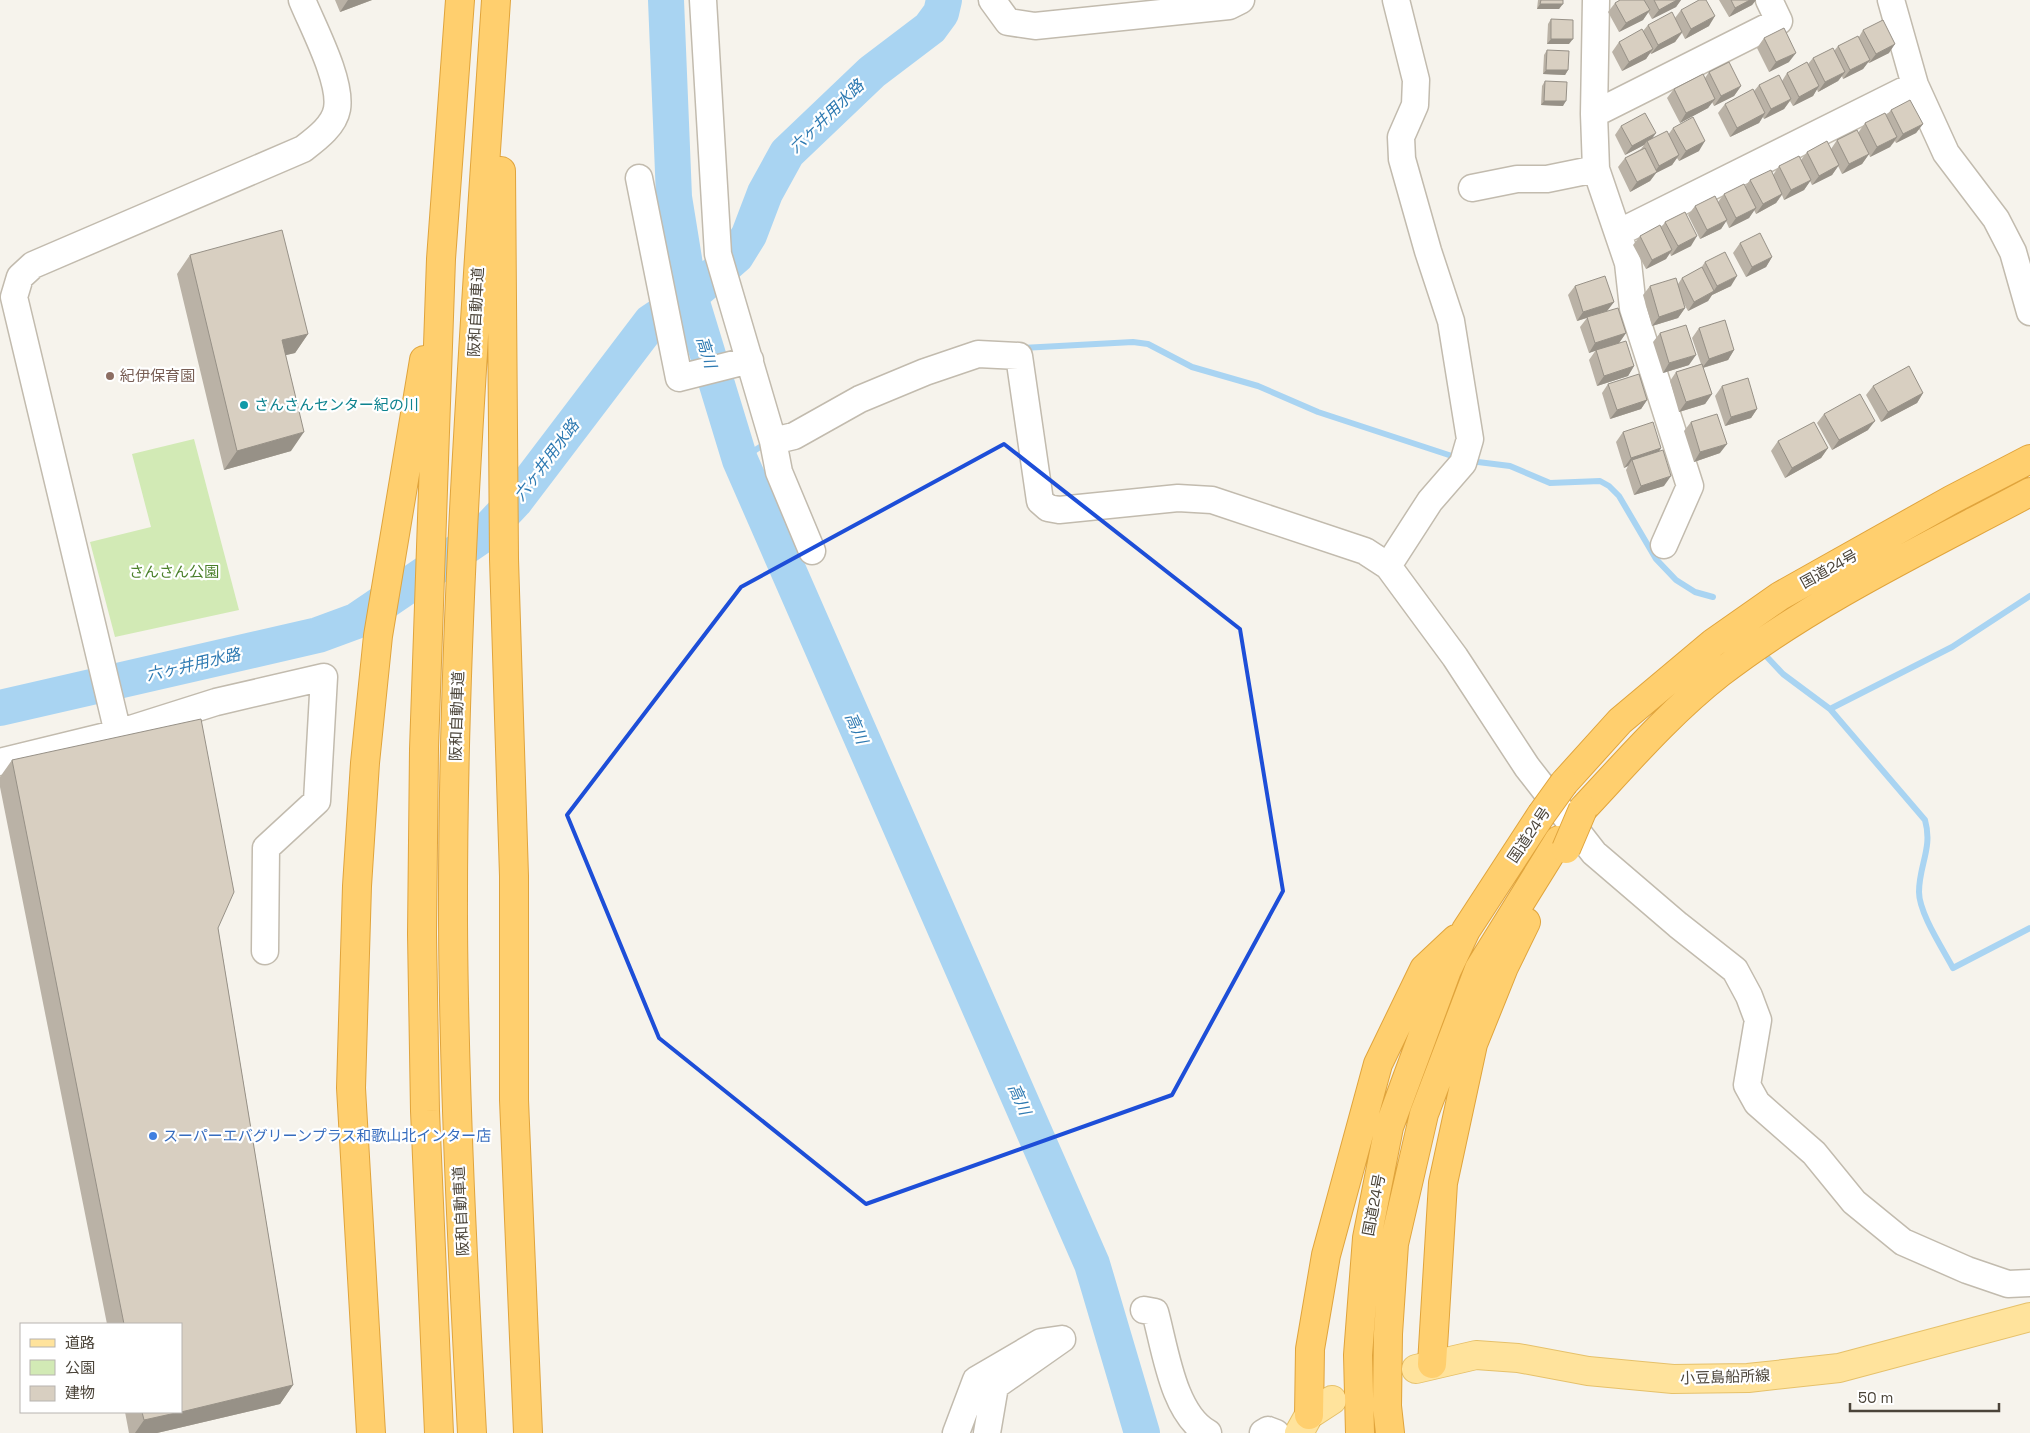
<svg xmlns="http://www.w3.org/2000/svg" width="2030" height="1433" viewBox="0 0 2030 1433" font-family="'Space Grotesk','Noto Sans JP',sans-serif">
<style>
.green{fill:#d2eab5}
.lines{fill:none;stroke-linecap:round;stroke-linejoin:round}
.stream{stroke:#a9d4f2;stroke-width:6}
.river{stroke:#a9d4f2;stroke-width:36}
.minor-casing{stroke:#c2bbae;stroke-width:29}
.major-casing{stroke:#e6c16a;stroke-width:30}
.highway-casing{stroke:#e0a43c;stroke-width:30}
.minor{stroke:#fff;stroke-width:26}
.major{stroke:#ffe39c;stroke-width:28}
.highway{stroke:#ffcf6e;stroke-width:28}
.highway-bridge-casing{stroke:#e0a43c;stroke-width:30;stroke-linecap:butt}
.highway-bridge{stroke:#ffcf6e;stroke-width:28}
.wall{fill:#bab2a6}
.shaded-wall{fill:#979187}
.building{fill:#d8cfc1;stroke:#979187}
.marked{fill:none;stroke:#1d4ed8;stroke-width:4;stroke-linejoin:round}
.education-dot{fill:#8d6e63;stroke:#fff;stroke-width:2}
.culture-dot{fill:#0f9aa8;stroke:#fff;stroke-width:2}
.shop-dot{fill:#3f7fe0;stroke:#fff;stroke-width:2}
.labels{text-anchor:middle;stroke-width:4.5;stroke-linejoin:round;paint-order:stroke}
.street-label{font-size:15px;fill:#4b4439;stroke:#fff}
.education-label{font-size:15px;fill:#785e54;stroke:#fff;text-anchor:start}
.culture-label{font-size:15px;fill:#0d838f;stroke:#fff;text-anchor:start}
.park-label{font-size:15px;fill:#4a7f2a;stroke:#fff}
.shop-label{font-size:15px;fill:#366cbe;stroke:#fff;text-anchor:start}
.water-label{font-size:16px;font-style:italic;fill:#2e7ab2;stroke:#fff}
</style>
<rect width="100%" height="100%" fill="#f6f3ec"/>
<path class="green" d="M194,439l45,171 -124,27 -25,-95 61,-15 -19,-73z"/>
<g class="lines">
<path class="stream" d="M1022,348l111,-6 15,2 44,23 66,19 60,26 140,46
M740,460l23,-15
M1470,461l40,5 40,17 50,-2 9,5 10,10 37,63 20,21 19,12 18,5
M1767,657l16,17 47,35 95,111c8,28 -6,45 -6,72 0,21 24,57 34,76l77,-40
M1830,709l122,-62 78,-51"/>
<path class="river" d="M666,0l8,197 16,99 50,164 352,804 50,169
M0,708l318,-73 38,-14 128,-87 31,-33 136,-179 39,-26 46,-40 13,-21 16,-42 22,-40 85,-81 58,-44 11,-15 3,-13"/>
<defs>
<path id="minor" d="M703,0l15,254 55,187 21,-5 66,-37 65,-27 53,-18 41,2 21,145 8,7 11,2 119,-12 34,2 153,51 23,15 67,91 72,110 67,86 84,72 57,45 14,26 9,24 -11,65 10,18 57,50 40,49 49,40 64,28 41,14 22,-1
M992,0l16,22 27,4 194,-20 12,-6
M1596,0l-2,114 2,55 32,94 5,45 57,178 -26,59
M1891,0l24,85 31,68 50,66 17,33 17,60
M1594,114l185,-93 -10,-21
M639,178l40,200 71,-18
M1472,188l45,-9h30l49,-10
M1618,233l297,-148
M773,441l6,31 33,79
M1388,566l42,-65 33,-38 7,-24 -19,-118 -23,-70 -26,-92 -1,-22 14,-32 1,-25 -20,-80
M118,733l98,-31 108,-25 -7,124 -51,47 -1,103
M0,762l118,-29 -104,-436 6,-20 13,-12 270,-116c13,-10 31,-23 34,-40 5,-28 -24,-82 -35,-109
M1144,1310l11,2c10,36 18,102 53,121
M956,1433l20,-53 65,-38 21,-3 -67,47 -8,47
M1263,1433l5,-3 8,3"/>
<path id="major" d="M1416,1369l60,-14 42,3 70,13 85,8 75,-1 91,-10 191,-51
M1299,1433l10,-18 23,-15"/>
<path id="highway" d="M501,171l3,388 10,317v224l14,333
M1564,783l56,-62 93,-78 67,-47 171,-96 79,-41
M1583,809c44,-47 86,-96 137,-136 95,-73 205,-125 310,-181
M1432,1364l11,-181 30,-139 31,-77 22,-45
M1309,1415l1,-66 16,-94 52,-191 46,-95 32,-30
M371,1433l-20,-345 6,-202 8,-123 13,-127 46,-276
M439,1433l-14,-322 -3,-177 2,-185 17,-490 19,-259
M472,1433c-9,-170 -18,-341 -19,-511 -1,-308 23,-615 43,-922
M1360,1433l-2,-78 9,-117 22,-111 58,-157 19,-40 75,-115
M1390,1433l-3,-27 1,-72 6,-90 30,-130 55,-145 80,-129"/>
</defs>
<use href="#minor" class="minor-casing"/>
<use href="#major" class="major-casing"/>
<use href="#highway" class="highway-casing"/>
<use href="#minor" class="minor"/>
<use href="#major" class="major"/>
<use href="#highway" class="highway"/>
<defs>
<path id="highway-bridge" d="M1541,815l23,-32
M1566,849l17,-40"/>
</defs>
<use href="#highway-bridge" class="highway-bridge-casing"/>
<use href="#highway-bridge" class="highway-bridge"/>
</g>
<path class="wall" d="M335,0h37l-32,12z
M1538,0h25l-4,9h-22z
M1620,0h61l-5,7 -24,12 -4,-7 -5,8 -24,12 -11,-20 7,-9z
M1719,0h37l-4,5 -23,12z
M1681,10l28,16 -24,13 -3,-6 -7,9 -24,12 -1,-2 -4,7 -24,12 -10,-19 7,-10 24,-11 5,-6 27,-7z
M1551,19l18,25h-22l1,-20z
M1863,30l26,23 -20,10 -1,-1 -5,7 -20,10 -1,-3 -4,5 -20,11 -1,-3 -4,7 -20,10 -3,-5 -6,8 -20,10 -1,-2 -4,6 -29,14 -12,-24 7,-9 29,-13 5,-6 23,-4 5,-8 21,-9 5,-6 21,-7 4,-5 21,-9z
M1764,38l25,24 -20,10 -12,-24z
M1547,50l21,20 -3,5 -22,-1 1,-19z
M1709,72l32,14 -7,10 -20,10 -2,-4 -4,6 -28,15 -13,-25 7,-9 31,-11z
M1545,81l18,25 -22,-1 1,-19z
M1891,110l32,14 -7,9 -20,10 -1,-2 -5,6 -20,10 -1,-3 -7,10 -20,10 -4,-8 -6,9 -20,10 -2,-4 -6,9 -20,10 -2,-5 -6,8 -20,11 -2,-4 -5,8 -20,10 -3,-7 -5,8 -21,10 -12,-24 7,-9 23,-4 6,-8 21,-7 5,-7 23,-5 6,-9 22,-6 6,-8 24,-3 6,-9 21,-7 7,-10 21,-7z
M1621,126l31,13 16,-4 5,-7 26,23 -20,10 -2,-3 -5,7 -16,8 -6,8 -20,11 -12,-25 7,-9 16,-9 3,-4 -19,10 -10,-20z
M1665,222l26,24 -20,10 -1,-3 -4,6 -20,10 -13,-24 7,-9 21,-8z
M1740,243l32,14 -6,10 -20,10 -13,-24z
M190,255l118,79 -13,19 -9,2 5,96 -67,19 -47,-196z
M1705,262l26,24 -19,9 -4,6 -20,10 -5,-9 2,6 -7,10 -26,8 -9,-31 7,-9 28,-2 4,-6 19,-10z
M1575,286l39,16 -7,9 19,22 -7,10 15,23 -6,10 -31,10 -8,-26 7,-10 -7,3 -9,-26 7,-9 -10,3 -9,-26z
M1699,328l35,22 -6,10 -25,8 9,26 -7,10 -26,8 -9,-31 6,-9 25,-8 -9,-26z
M1660,333l29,32 -26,8 -10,-31z
M1608,384l39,16 -6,9 -31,10 -8,-26z
M1722,386l35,23 -6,9 -26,8 -10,-30z
M1873,386l50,7 -6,10 -36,19 -15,-27z
M1824,414l44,16 -36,20 -15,-27z
M1691,422l29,31 -26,9 -10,-31z
M1623,432l38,16 -2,4 5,34 -30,9 -8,-25 2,-4 -4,2 -8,-26z
M1778,441l50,7 -7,10 -36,20 -14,-27z
M12,760l206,168 75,457 -13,19 -123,29h-28l-4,-21h56v-88h-74l-107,-537v-10z"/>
<path class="shaded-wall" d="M348,0h24l-32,12z
M1677,0h4l-5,7 -24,12 7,-9z
M1750,0h6l-4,5 -23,12 6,-9z
M1540,4h23l-4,5h-22z
M1650,10l-7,10 -24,12 7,-9z
M1715,16l-6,10 -24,13 6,-10z
M1682,32l-7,10 -24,12 7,-9z
M1551,39h22l-4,5h-22z
M1895,44l-6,9 -20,10 7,-9z
M1653,49l-7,10 -24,12 7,-9z
M1796,53l-7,9 -20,10 7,-10z
M1870,60l-7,9 -20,10 7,-9z
M1546,70h22l-3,5 -22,-1z
M1845,72l-7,9 -20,11 7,-10z
M1741,86l-7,10 -20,10 7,-10z
M1819,86l-6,10 -20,10 6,-9z
M1715,99l-7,9 -28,15 6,-10z
M1791,99l-7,10 -20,10 7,-10z
M1544,101h22l-3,5 -22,-1z
M1765,113l-6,10 -29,14 7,-9z
M1923,124l-7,9 -20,10 7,-9z
M1656,133l-7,10 -2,-2 -3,4 -19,10 7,-9z
M1897,137l-7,10 -20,10 7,-10z
M1705,141l-6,10 -20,10 7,-10z
M1869,154l-7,10 -20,10 7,-10z
M1679,155l-7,10 -16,8 -6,8 -20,11 7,-10 16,-8 6,-8z
M1839,165l-7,10 -20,10 7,-9z
M1811,180l-7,10 -20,10 7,-10z
M1782,194l-6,9 -20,11 7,-10z
M1756,208l-7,10 -20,10 7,-10z
M1727,220l-6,9 -21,10 7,-9z
M1697,236l-6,10 -20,10 7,-10z
M1672,250l-6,9 -20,10 6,-9z
M1772,257l-6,10 -20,10 6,-10z
M1737,276l-6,10 -19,9 -4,6 -20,10 6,-9 19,-10 4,-6z
M1614,302l-7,9 -30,10 6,-9z
M1685,308l-7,10 -26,8 7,-9z
M1626,333l-7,10 -30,10 6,-10z
M308,334l-13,19 -26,6 13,-19z
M1734,350l-6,10 -26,8 7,-9z
M1696,355l-7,10 -26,8 6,-10z
M1634,366l-6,10 -31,10 7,-10z
M1923,393l-6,10 -36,19 7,-10z
M1712,394l-7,10 -26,8 7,-10z
M1647,400l-6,9 -31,10 7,-9z
M1757,409l-6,9 -26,8 6,-9z
M1875,421l-7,9 -36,20 7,-10z
M304,432l-13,19 -67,19 13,-19z
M1727,444l-7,9 -26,9 6,-10z
M1661,448l-6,9 -23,3 -4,6 -4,2 7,-10z
M1828,448l-7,10 -36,20 7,-10z
M1671,476l-7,10 -30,9 7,-9z
M293,1385l-13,19 -123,29h-22l9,-13z"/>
<path class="building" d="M1541,0h22v4h-23z
M1620,0h24l6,10 -24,13 -11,-20z
M1654,0h23l-18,10z
M1699,0h7l9,16 -24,13 -10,-19z
M1731,0h19l-15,8z
M1672,12l10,20 -24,13 -10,-20z
M1551,19l22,1v19h-22z
M1883,20l12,24 -19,10 -13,-24z
M1784,28l12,25 -20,9 -12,-24z
M1642,29l11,20 -24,13 -10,-20z
M1858,36l12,24 -20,10 -12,-24z
M1833,48l12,24 -20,10 -12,-24z
M1547,50l22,1 -1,19h-22z
M1729,62l12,24 -20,10 -12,-24z
M1807,62l12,24 -20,11 -12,-24z
M1703,74l12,25 -29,14 -12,-24z
M1779,75l12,24 -20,10 -12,-24z
M1545,81l22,1 -1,19h-22z
M1753,89l12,24 -28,15 -12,-24z
M1910,100l13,24 -20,10 -12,-24z
M1645,113l11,20 -24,13 -11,-20z
M1885,113l12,24 -20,10 -12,-24z
M1693,117l12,24 -19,10 -13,-23z
M1857,130l12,24 -20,10 -12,-24z
M1667,131l12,24 -20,11 -12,-25z
M1827,141l12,24 -20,11 -12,-24z
M1645,148l12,24 -20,10 -12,-24z
M1799,156l12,24 -20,10 -12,-24z
M1771,170l11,24 -19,10 -13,-24z
M1744,184l12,24 -20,10 -12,-24z
M1715,196l12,24 -20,10 -12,-24z
M1685,212l12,24 -19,10 -13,-24z
M1660,225l12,25 -20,10 -12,-24z
M282,230l26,104 -26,6 22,92 -67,19 -47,-196z
M1760,233l12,24 -20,10 -12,-24z
M1725,252l12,24 -20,10 -12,-24z
M1702,267l12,24 -20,11 -12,-24z
M1605,276l9,26 -31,10 -8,-26z
M1676,278l9,30 -26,9 -9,-31z
M1618,308l8,25 -31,10 -8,-26z
M1725,320l9,30 -25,9 -10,-31z
M1686,325l10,30 -27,8 -9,-30z
M1626,341l8,25 -30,10 -8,-26z
M1702,364l10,30 -26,8 -10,-30z
M1909,366l14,27 -35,19 -15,-26z
M1639,374l8,26 -30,10 -9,-26z
M1748,378l9,31 -26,8 -9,-31z
M1860,394l15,27 -36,19 -15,-26z
M1717,414l10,30 -27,8 -9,-30z
M1653,422l8,26 -30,10 -8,-26z
M1814,422l14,26 -36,20 -14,-27z
M1663,450l8,26 -30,10 -9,-26z
M201,719l33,173 -16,36 75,457 -112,27v-88h-57l-112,-564z
M142,1412h38l-36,8z"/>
<path class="marked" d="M1004,444l236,185 43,262 -111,204 -306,109 -207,-166 -92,-223 174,-228z"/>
<circle class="education-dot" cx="110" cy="376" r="5"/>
<circle class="culture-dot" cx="244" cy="405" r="5"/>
<circle class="shop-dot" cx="153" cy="1136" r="5"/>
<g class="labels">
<g class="street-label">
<text transform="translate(476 312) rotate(-87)" y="5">阪和自動車道</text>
<text transform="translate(1829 569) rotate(-29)" y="5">国道24号</text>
<text transform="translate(457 716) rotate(-88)" y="5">阪和自動車道</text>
<text transform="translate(1529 835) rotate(-56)" y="5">国道24号</text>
<text transform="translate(1374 1205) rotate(-79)" y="5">国道24号</text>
<text transform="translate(461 1211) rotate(-93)" y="5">阪和自動車道</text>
<text transform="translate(1725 1377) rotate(-2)" y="5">小豆島船所線</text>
</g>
<g class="education-label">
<text x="120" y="381">紀伊保育園</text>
</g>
<g class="culture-label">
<text x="254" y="410">さんさんセンター紀の川</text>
</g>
<g class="park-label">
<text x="174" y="577">さんさん公園</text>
</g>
<g class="shop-label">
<text x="163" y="1141">スーパーエバグリーンプラス和歌山北インター店</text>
</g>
<g class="water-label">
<text transform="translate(826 116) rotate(-44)" y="6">六ヶ井用水路</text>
<text transform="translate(707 352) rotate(73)" y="6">高川</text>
<text transform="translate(546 460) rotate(-53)" y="6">六ヶ井用水路</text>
<text transform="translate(193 664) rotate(-13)" y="6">六ヶ井用水路</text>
<text transform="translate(857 728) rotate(66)" y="6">高川</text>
<text transform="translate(1020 1099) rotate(66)" y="6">高川</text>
</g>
</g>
<rect x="20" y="1323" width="162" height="90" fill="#ffffff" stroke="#b7b4b0"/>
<rect x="30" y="1339" width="25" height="8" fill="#ffe39c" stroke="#b7b4b0"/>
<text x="65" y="1348" font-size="15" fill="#4b4439">道路</text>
<rect x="30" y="1360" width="25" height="15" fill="#d2eab5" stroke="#b7b4b0"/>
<text x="65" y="1373" font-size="15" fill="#4b4439">公園</text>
<rect x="30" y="1386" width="25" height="15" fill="#d8cfc1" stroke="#b7b4b0"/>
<text x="65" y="1398" font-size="15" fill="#4b4439">建物</text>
<path d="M1850 1403v8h149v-8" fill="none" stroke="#4b4439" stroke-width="2.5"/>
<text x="1858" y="1403" font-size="15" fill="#4b4439" stroke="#ffffff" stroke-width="4" paint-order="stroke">50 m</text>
</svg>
